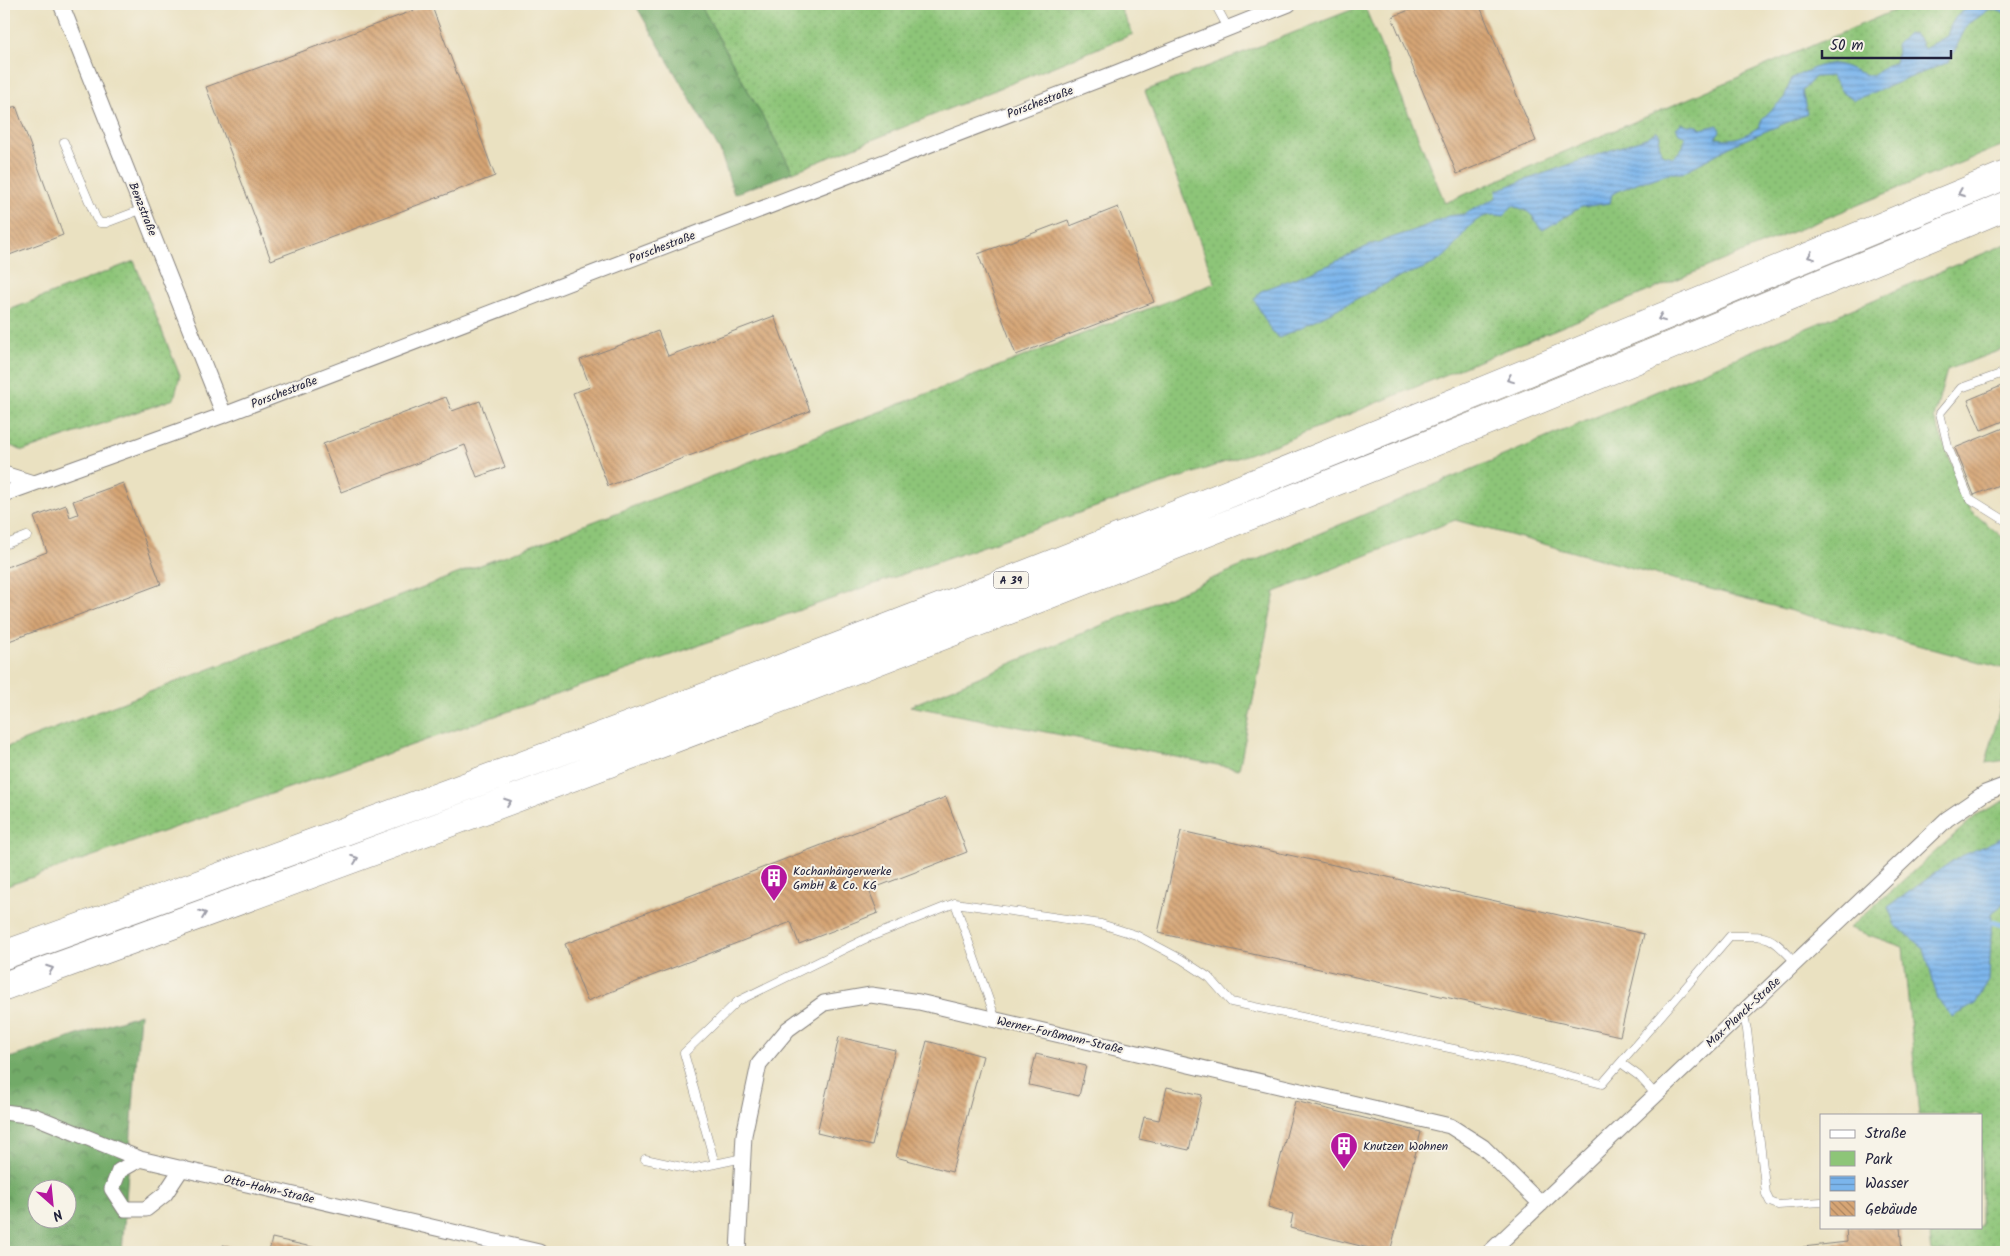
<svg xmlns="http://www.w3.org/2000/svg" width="2010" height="1256" viewBox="0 0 2010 1256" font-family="Kalam,sans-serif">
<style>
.green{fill:url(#green-dots);stroke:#58745a}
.forest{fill:url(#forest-crowns);stroke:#4a6652;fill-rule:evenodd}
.water{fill:url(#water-rules);stroke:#4e6c94}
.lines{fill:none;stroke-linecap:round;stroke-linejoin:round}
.stream{stroke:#7bb5ec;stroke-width:5}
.building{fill:url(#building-back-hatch)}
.service-casing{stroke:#86827e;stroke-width:9}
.minor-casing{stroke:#86827e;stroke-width:17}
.motorway-casing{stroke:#86827e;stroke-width:29}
.service{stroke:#fff;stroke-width:8}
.minor{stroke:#fff;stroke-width:15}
.motorway{stroke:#fff;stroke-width:28}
.oneway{stroke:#9c9ca7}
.labels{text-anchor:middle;stroke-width:4;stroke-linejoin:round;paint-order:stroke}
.shield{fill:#f7f3e8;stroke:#62616f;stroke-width:1}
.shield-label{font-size:11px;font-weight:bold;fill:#22223b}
.street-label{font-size:12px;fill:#22223b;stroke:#f7f3e8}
.poi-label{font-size:12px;fill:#22223b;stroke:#f7f3e8;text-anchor:start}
</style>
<defs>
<pattern id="green-dots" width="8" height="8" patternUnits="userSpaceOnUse" patternTransform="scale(1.25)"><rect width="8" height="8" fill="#8dc578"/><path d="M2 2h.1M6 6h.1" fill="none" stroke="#79a969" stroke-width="1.8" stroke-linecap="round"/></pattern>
<pattern id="forest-crowns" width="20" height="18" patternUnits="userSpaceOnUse" patternTransform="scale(1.25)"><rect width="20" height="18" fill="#72aa68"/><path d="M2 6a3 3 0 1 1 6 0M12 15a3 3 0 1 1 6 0" fill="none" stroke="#5d8a57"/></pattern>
<pattern id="water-rules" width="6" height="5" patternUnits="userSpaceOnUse" patternTransform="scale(1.25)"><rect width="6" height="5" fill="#7bb5ec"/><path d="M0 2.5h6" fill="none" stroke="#6493c0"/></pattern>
<pattern id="building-back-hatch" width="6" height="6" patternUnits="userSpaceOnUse" patternTransform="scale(1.25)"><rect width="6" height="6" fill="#d6a575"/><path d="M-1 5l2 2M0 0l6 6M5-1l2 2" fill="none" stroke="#ad8661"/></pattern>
</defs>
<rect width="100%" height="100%" fill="#f7f3e8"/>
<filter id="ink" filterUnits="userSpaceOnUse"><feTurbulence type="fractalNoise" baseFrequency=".02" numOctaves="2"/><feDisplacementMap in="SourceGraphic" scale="10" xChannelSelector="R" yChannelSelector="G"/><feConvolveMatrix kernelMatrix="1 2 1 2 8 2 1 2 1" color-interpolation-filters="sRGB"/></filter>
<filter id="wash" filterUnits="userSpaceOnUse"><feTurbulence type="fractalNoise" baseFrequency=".0096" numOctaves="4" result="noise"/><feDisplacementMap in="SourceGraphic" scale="20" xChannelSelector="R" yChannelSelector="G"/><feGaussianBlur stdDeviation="1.12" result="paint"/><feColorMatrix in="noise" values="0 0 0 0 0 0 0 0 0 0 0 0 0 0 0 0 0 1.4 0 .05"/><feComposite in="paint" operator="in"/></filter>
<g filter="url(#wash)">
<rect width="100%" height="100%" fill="#eae1c1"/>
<path class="green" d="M700,4h418l15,30 -340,138z
M1909,4h97v140l-729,300 -1273,443v-139l1211,-465 -70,-192 219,-86 81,198z
M2006,244v104l-59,22 -13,48 36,92 36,30v129l-551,-149 -180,72 -36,177 -329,-63z
M134,261l46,115 -6,23 -151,52 -19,-8v-131z
M2006,684v76l-20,3z
M2006,800v133l-4,-1 4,43v277h-74l-3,-25h52v-112h-62l-16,-168 -54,-19 129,-114z"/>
<path class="forest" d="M635,4h65l93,168 -59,22 -14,-43z
M140,1014l-18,238h-118v-192zM38,1188h30v30h-30z"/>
<path class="water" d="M1978,4h28v9l-16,-4 -23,16 -18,37 -95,38 -12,-8 -11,-16 -16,1 -13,14 5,23 -70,29 -55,30h-13l-19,7 -11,2 -27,12 -2,9 -29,4 -38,23c-5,-3 -6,-8 -10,-13 -5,-7 -13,-9 -21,-11l-8,10c-33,-7 -39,22 -59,40 -15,13 -39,17 -56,26 -36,19 -72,37 -109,56l-9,-7 -17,-32 7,-8 68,-26 41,-20 48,-16 30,-13 16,-2 32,-16 1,-8 151,-53 9,-6 3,4 -1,9 4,11 10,2c8,-6 12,-11 12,-21l-6,-3 -3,-5 6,-5 5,2 11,1 3,3 17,-4 2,6 -5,7c21,3 27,-1 44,-11l4,-9 21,-20 8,-20c14,-6 33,-18 48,-13 12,3 21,10 33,11l13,-11 9,-2 2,-11 -1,-7 12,-12 6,1 6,6 4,9 23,-13c6,-20 12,-24 31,-32z
M2006,836v66l-14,11 -3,68 -14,23 -22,13 -15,-17 -14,-52 -29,-23 -7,-18 67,-48z"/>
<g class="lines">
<path class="stream" d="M1992,922l14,4"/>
</g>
<g id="blocks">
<path class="building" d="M431,4l64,172 -224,84 -65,-173z
M1424,4h55l57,137 -79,33 -65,-157z
M16,106l47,129 -59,22v-147z
M1118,207l36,95 -138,53 -38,-101 90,-34 2,6z
M774,316l36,95 -202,75 -35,-93 17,-6 -10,-27 78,-29 10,25z
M2006,384v36l-25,10 -13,-30z
M446,397l6,14 28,-10 25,66 -28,10 -12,-32 -124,47 -18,-48z
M2006,427v55l-32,13 -19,-47z
M123,483l38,101 -152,57 -5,-14v-59l43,-16 -13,-35 32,-12 4,12 8,-3 -5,-13z
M946,797l21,55 -98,38 9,23 -79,31 -8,-22 -204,79 -22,-57z
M1181,831l463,103 -24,102 -462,-103z
M839,1037l56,13 -23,96 -55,-13z
M927,1041l56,15 -31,116 -56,-15z
M1036,1054l50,12 -7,30 -50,-11z
M1167,1087l35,8 -13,55 -50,-11 5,-22 15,3z
M1295,1101l126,31 -31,120h-6l-94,-24 3,-14 -25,-7z
M1846,1227h54l2,25h-98l-1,-5 44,-5z
M272,1238l53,12v2h-56z
M223,1245l27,6v1h-28z
M1528,1249h22v3h-22z"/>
</g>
</g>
<g filter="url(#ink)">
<use href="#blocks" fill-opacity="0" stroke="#86827e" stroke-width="1"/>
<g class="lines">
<defs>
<path id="service" d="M1215,4l13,24
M64,142l32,76 4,5h6l37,-14
M2006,372l-45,16 -21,25 8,34 21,51 37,23
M4,545l23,-9
M955,903l146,21 35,11 45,24 29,19 21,24 294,62 77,20 128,-148c38,0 39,-3 65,26
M1743,1012l4,18 19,164 4,8 8,3 43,-3
M1621,1063l18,13 17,19
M645,1159l46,10 52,-11
M715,1164l-31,-111 54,-52 127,-62 90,-36 41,117"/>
<path id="minor" d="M61,4l163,411
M4,474l29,9
M4,494l220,-79 892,-342 173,-69
M4,1112l30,4 106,43 399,93
M140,1159l-21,12 -7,18 13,20h21l19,-15 17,-26
M738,1252l6,-117 15,-71 29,-35 36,-26 47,-8 48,7 531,124 33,21 58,57
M1490,1252l457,-433 38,-26 21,-8"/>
<path id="motorway" d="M4,955c339,-122 676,-246 1012,-377 332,-130 661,-267 990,-403
M4,986c461,-166 918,-339 1373,-521 211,-84 420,-172 629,-259"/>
</defs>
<use href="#service" class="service-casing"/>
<use href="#minor" class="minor-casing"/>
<use href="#motorway" class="motorway-casing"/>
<use href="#service" class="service"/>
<use href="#minor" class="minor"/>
<use href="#motorway" class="motorway"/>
</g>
<defs><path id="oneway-chevron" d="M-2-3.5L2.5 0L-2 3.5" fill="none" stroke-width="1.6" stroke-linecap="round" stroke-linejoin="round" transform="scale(1.25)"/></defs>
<g class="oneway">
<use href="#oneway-chevron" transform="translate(1961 193) rotate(158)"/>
<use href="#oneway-chevron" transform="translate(1811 256) rotate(158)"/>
<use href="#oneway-chevron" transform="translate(1661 318) rotate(158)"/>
<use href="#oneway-chevron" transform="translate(1510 379) rotate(158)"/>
<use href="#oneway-chevron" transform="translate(508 802) rotate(-20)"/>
<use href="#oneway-chevron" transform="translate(355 859) rotate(-20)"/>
<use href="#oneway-chevron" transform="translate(203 914) rotate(-20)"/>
<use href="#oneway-chevron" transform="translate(50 969) rotate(-20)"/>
</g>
</g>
<defs>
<symbol id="building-pin" viewBox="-11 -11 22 30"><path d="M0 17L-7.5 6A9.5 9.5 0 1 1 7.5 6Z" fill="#b5179e" stroke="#f7f3e8"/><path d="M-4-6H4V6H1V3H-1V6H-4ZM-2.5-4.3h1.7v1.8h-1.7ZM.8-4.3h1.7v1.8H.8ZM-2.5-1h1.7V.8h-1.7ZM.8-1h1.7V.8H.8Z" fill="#fff"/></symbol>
</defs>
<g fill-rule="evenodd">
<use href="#building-pin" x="758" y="862" width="32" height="43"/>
<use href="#building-pin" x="1328" y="1130" width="32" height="43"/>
</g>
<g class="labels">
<rect class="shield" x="993.5" y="571.5" width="35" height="17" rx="4"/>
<g class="shield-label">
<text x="1011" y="584">A 39</text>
</g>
<g class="street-label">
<text transform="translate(1040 102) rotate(-21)" y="4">Porschestraße</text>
<text transform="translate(143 209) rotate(68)" y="4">Benzstraße</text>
<text transform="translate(662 247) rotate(-21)" y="4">Porschestraße</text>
<text transform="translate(284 392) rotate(-21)" y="4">Porschestraße</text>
<text transform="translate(1743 1012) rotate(-43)" y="4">Max-Planck-Straße</text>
<text transform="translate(1060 1035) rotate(13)" y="4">Werner-Forßmann-Straße</text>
<text transform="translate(269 1189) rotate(13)" y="4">Otto-Hahn-Straße</text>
</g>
<g class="poi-label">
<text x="793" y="875">Kochanhängerwerke<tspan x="793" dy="14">GmbH &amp; Co. KG</tspan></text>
<text x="1363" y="1150">Knutzen Wohnen</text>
</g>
</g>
<rect width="2010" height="1256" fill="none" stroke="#f7f3e8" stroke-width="20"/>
<rect x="1820" y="1114" width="162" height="115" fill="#f7f3e8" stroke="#a29fa3"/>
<rect x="1830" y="1130" width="25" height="8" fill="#ffffff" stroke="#a29fa3"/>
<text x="1865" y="1138" font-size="15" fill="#22223b">Straße</text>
<rect x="1830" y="1151" width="25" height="15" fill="#8dc578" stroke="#a29fa3"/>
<text x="1865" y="1164" font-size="15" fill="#22223b">Park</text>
<rect x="1830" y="1176" width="25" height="15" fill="url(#water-rules)" stroke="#a29fa3"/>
<text x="1865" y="1188" font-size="15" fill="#22223b">Wasser</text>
<rect x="1830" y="1201" width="25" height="15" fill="url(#building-back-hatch)" stroke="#a29fa3"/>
<text x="1865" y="1214" font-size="15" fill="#22223b">Gebäude</text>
<g transform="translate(52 1204) rotate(153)"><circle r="24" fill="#f7f3e8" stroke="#a29fa3"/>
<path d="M0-4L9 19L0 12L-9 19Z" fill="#b5179e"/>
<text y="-8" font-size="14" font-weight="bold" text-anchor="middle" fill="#22223b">N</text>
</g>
<path d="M1822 50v8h129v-8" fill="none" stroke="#22223b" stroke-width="2.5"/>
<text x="1830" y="50" font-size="15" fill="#22223b" stroke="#f7f3e8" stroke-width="4" paint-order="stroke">50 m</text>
</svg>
